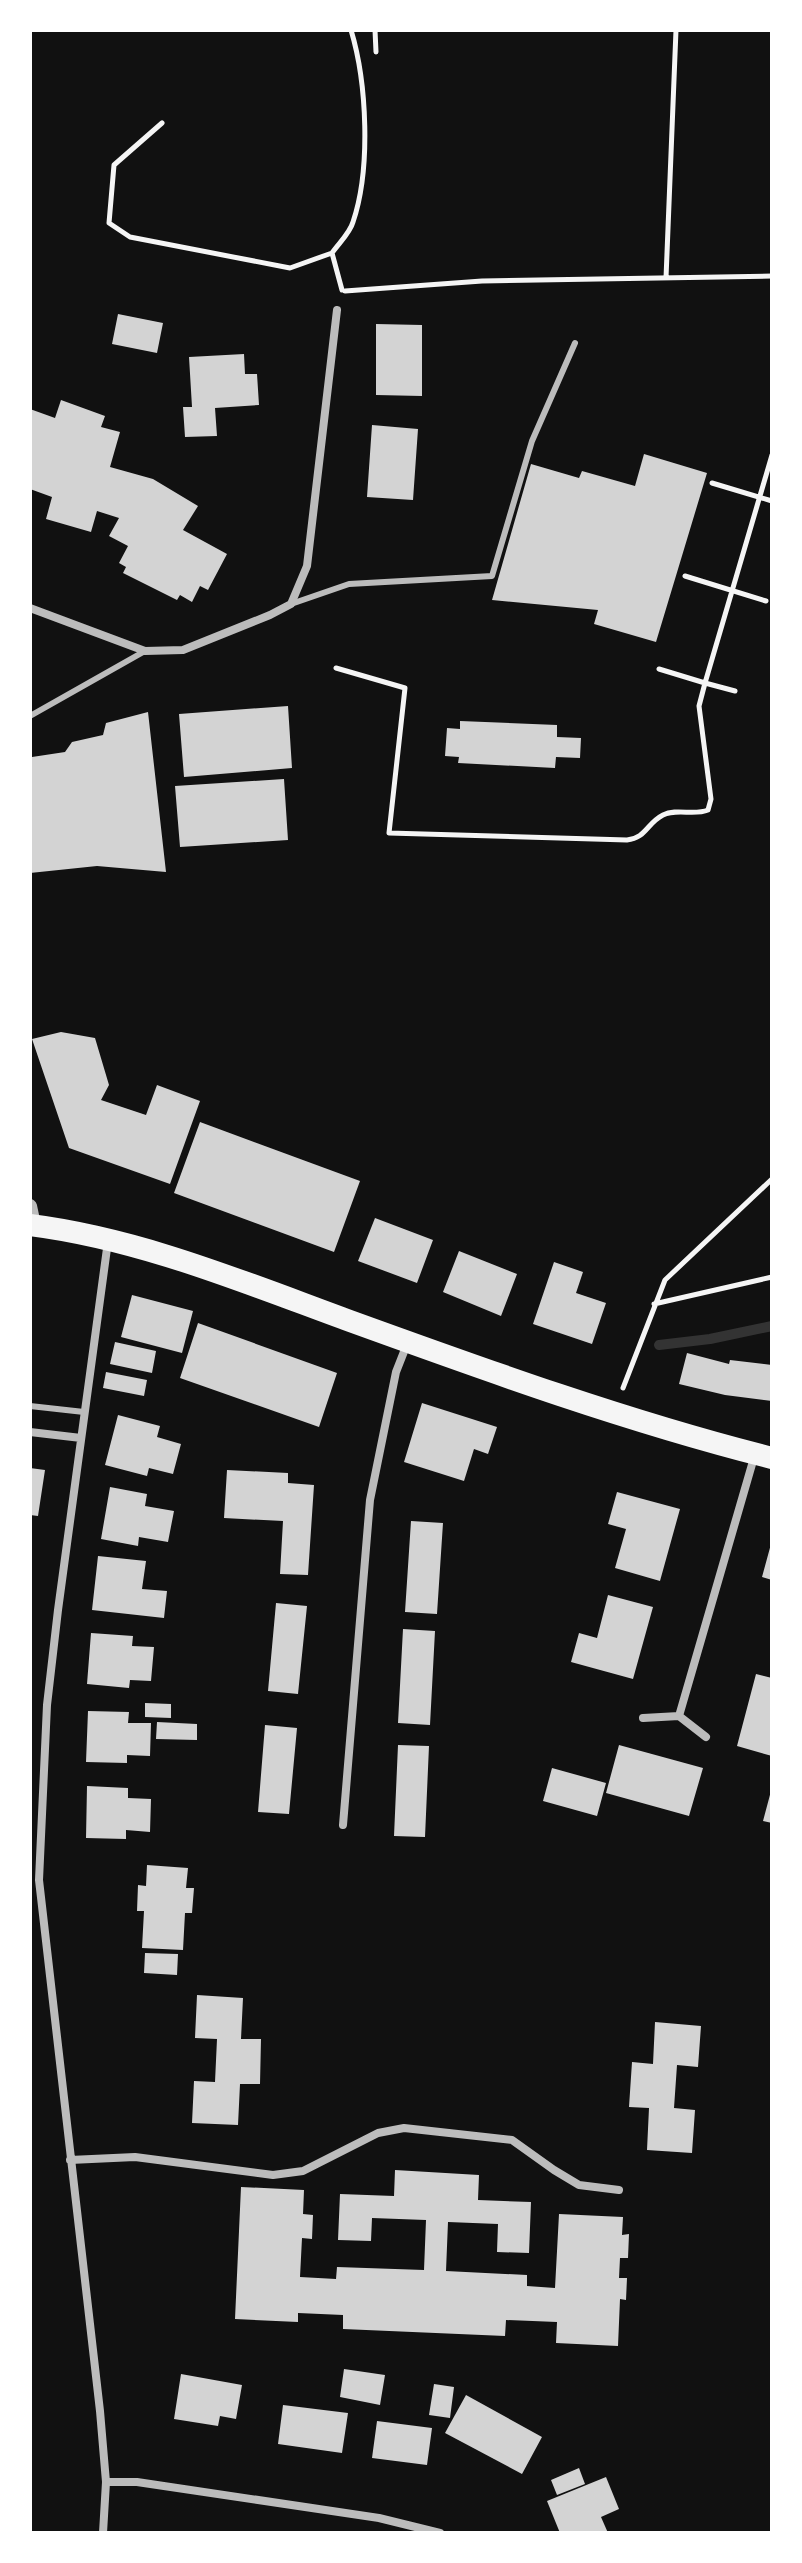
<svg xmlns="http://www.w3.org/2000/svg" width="802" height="2563" viewBox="0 0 802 2563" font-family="Quicksand,sans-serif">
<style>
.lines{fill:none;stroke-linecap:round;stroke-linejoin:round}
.stream{stroke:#333;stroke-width:10}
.building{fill:#d3d3d3}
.path{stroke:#f5f5f5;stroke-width:5}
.service{stroke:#bcbcbc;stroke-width:6}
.minor{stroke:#bcbcbc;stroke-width:8}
.tertiary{stroke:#bcbcbc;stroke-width:14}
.trunk{stroke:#f5f5f5;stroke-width:22}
</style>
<rect width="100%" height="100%" fill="#111"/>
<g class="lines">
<path class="stream" d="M659,1345l51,-6 62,-13"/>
</g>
<path class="building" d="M118,314l45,9 -6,30 -45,-9z
M376,324l46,1v71l-46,-1z
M244,354l1,20h12l2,31 -44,3 2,28 -32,1 -2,-30h9l-3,-50z
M61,400l44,16 -4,11 19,5 -10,35 43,12 45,27 -15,24 44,24 -19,36 -8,-4 -8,16 -12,-7 -3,5 -54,-27 3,-6 -7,-4 9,-17 -19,-10 10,-18 -22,-7 -6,21 -45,-13 6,-22 -22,-8v-80l25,9z
M372,425l46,4 -5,71 -46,-3z
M644,454l63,19 -51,169 -62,-18 4,-14 -106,-10 39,-136 48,14 3,-7 53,15z
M288,706l4,62 -108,9 -5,-63z
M148,712l18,160 -69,-6 -67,7 2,-116 33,-5 7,-10 31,-7 3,-12z
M460,721l97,4v12l24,1 -1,20 -24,-1 -1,11 -97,-5 1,-6 -14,-1 2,-28 13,1z
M284,779l4,61 -108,7 -5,-61z
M61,1032l34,6 14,47 -8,15 45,15 11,-30 43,16 -30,83 -101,-36 -37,-109z
M200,1122l160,59 -26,71 -160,-59z
M375,1218l58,22 -16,43 -59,-22z
M459,1251l58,23 -16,42 -58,-24z
M554,1262l29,10 -7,21 30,10 -14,41 -59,-20z
M132,1295l61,16 -11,42 -61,-16z
M198,1323l139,50 -18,54 -139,-49z
M115,1342l41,9 -4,22 -42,-9z
M687,1353l42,11 1,-4 42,5v36l-47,-6 -46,-11z
M106,1372l41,8 -3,16 -41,-8z
M422,1403l75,24 -9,27 -14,-5 -10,32 -60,-19z
M118,1415l42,11 -3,11 24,7 -8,30 -24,-6 -2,8 -42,-11z
M30,1468l15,2 -7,46 -8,-1z
M227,1470l61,3v10l26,2 -6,90 -28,-1 3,-53 -59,-3z
M110,1487l37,7 -2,12 29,5 -6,31 -29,-5 -1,9 -37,-7z
M617,1492l63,17 -20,72 -45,-13 11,-39 -18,-5z
M411,1521l32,2 -6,91 -32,-2z
M771,1544h1v36l-10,-3z
M98,1556l48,5 -4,28 25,2 -3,27 -72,-8z
M608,1595l45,12 -20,72 -62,-17 8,-29 18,5z
M276,1603l31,3 -9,88 -30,-3z
M403,1629l32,2 -5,94 -32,-2z
M91,1633l42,3 -1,10 22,1 -3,34 -21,-1 -1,8 -42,-4z
M756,1674l16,4v78l-35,-10z
M145,1703l26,1v14l-26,-1z
M88,1711l41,1 -1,11h23l-1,33 -23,-1v8l-41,-1z
M157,1722l40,2v16l-41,-1z
M265,1725l32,3 -8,86 -31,-2z
M398,1745l31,1 -4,91 -31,-1z
M619,1745l84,23 -14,48 -83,-23z
M552,1768l54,15 -9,33 -54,-15z
M87,1786l41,2v10l23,1 -1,33 -24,-2v9l-40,-1z
M771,1791h1v32l-9,-2z
M147,1865l41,3 -2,20h8l-2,25h-7l-2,37 -41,-2 2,-37h-7l1,-26 8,1z
M145,1953l33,1 -1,21 -33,-2z
M197,1995l46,3 -2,41h20l-1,45h-20l-2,41 -46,-2 2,-42 21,1 2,-43 -22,-1z
M655,2022l46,4 -3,41 -21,-2 -3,43 21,2 -3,43 -45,-3 2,-42 -20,-1 3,-45 21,2z
M395,2170l84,5 -1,25 53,2 -2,51 -32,-1 1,-28 -50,-2 -2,49 81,4v11l28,2 4,-74 64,3 -1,18 7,-1 -1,24h-8l-1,20h8l-1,22 -6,-1 -2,47 -62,-3 1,-21 -51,-2 -1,16 -162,-7v-14l-45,-2v9l-63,-3 6,-132 63,3 -1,24 10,1 -1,24 -10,-1 -2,39 36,2 1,-12 87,3 2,-50 -54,-2 -1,23 -33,-1 2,-46 54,2z
M344,2369l41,6 -5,30 -40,-8z
M181,2374l61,11 -6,34 -16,-3 -2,10 -44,-7z
M434,2384l20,3 -4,31 -21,-3z
M466,2395l76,42 -20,37 -77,-41z
M283,2405l65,8 -6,40 -64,-9z
M377,2421l55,7 -5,37 -55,-7z
M579,2468l6,16 -28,11 -6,-15z
M606,2477l13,32 -18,8 7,16h-48l-13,-32z"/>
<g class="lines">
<path class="path" d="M375,30l1,22
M162,123l-48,42 -5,58 21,14 160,31 42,-15
M666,278l10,-248
M342,290l-10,-37c7,-10 18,-20 21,-31 18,-53 14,-139 -2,-192
M345,291l137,-10 290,-5
M712,483l60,18
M685,576l81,25
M336,668l69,20 -16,145 238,7c19,-2 20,-17 36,-25 14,-7 31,1 45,-5l3,-11 -12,-93 6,-23 30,8
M659,669l46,14 67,-228
M654,1304l118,-27
M623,1388l42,-108 107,-101"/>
<path class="service" d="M291,604l58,-20 143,-8 40,-135 43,-98
M30,716l115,-65
M30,1406l54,6"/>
<path class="minor" d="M30,608l115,43 38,-1 87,-35 21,-11 16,-38 30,-256
M30,1432l51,6
M679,1716l76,-262
M643,1718l36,-2 27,21
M343,1825l27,-325 26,-128 11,-28
M70,2160l65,-3 138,18 30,-4 75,-38 26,-5 108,12 42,30 25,15 40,5
M106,2482h31l242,36 61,15
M103,2533l3,-51 -6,-71 -61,-531 8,-175 11,-95 50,-369"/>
<path class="tertiary" d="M30,1206l4,19"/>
<path class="trunk" d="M30,1225c111,14 216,58 320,96 138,50 279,101 422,137"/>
</g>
<rect width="802" height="2563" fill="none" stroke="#ffffff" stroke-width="64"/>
</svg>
